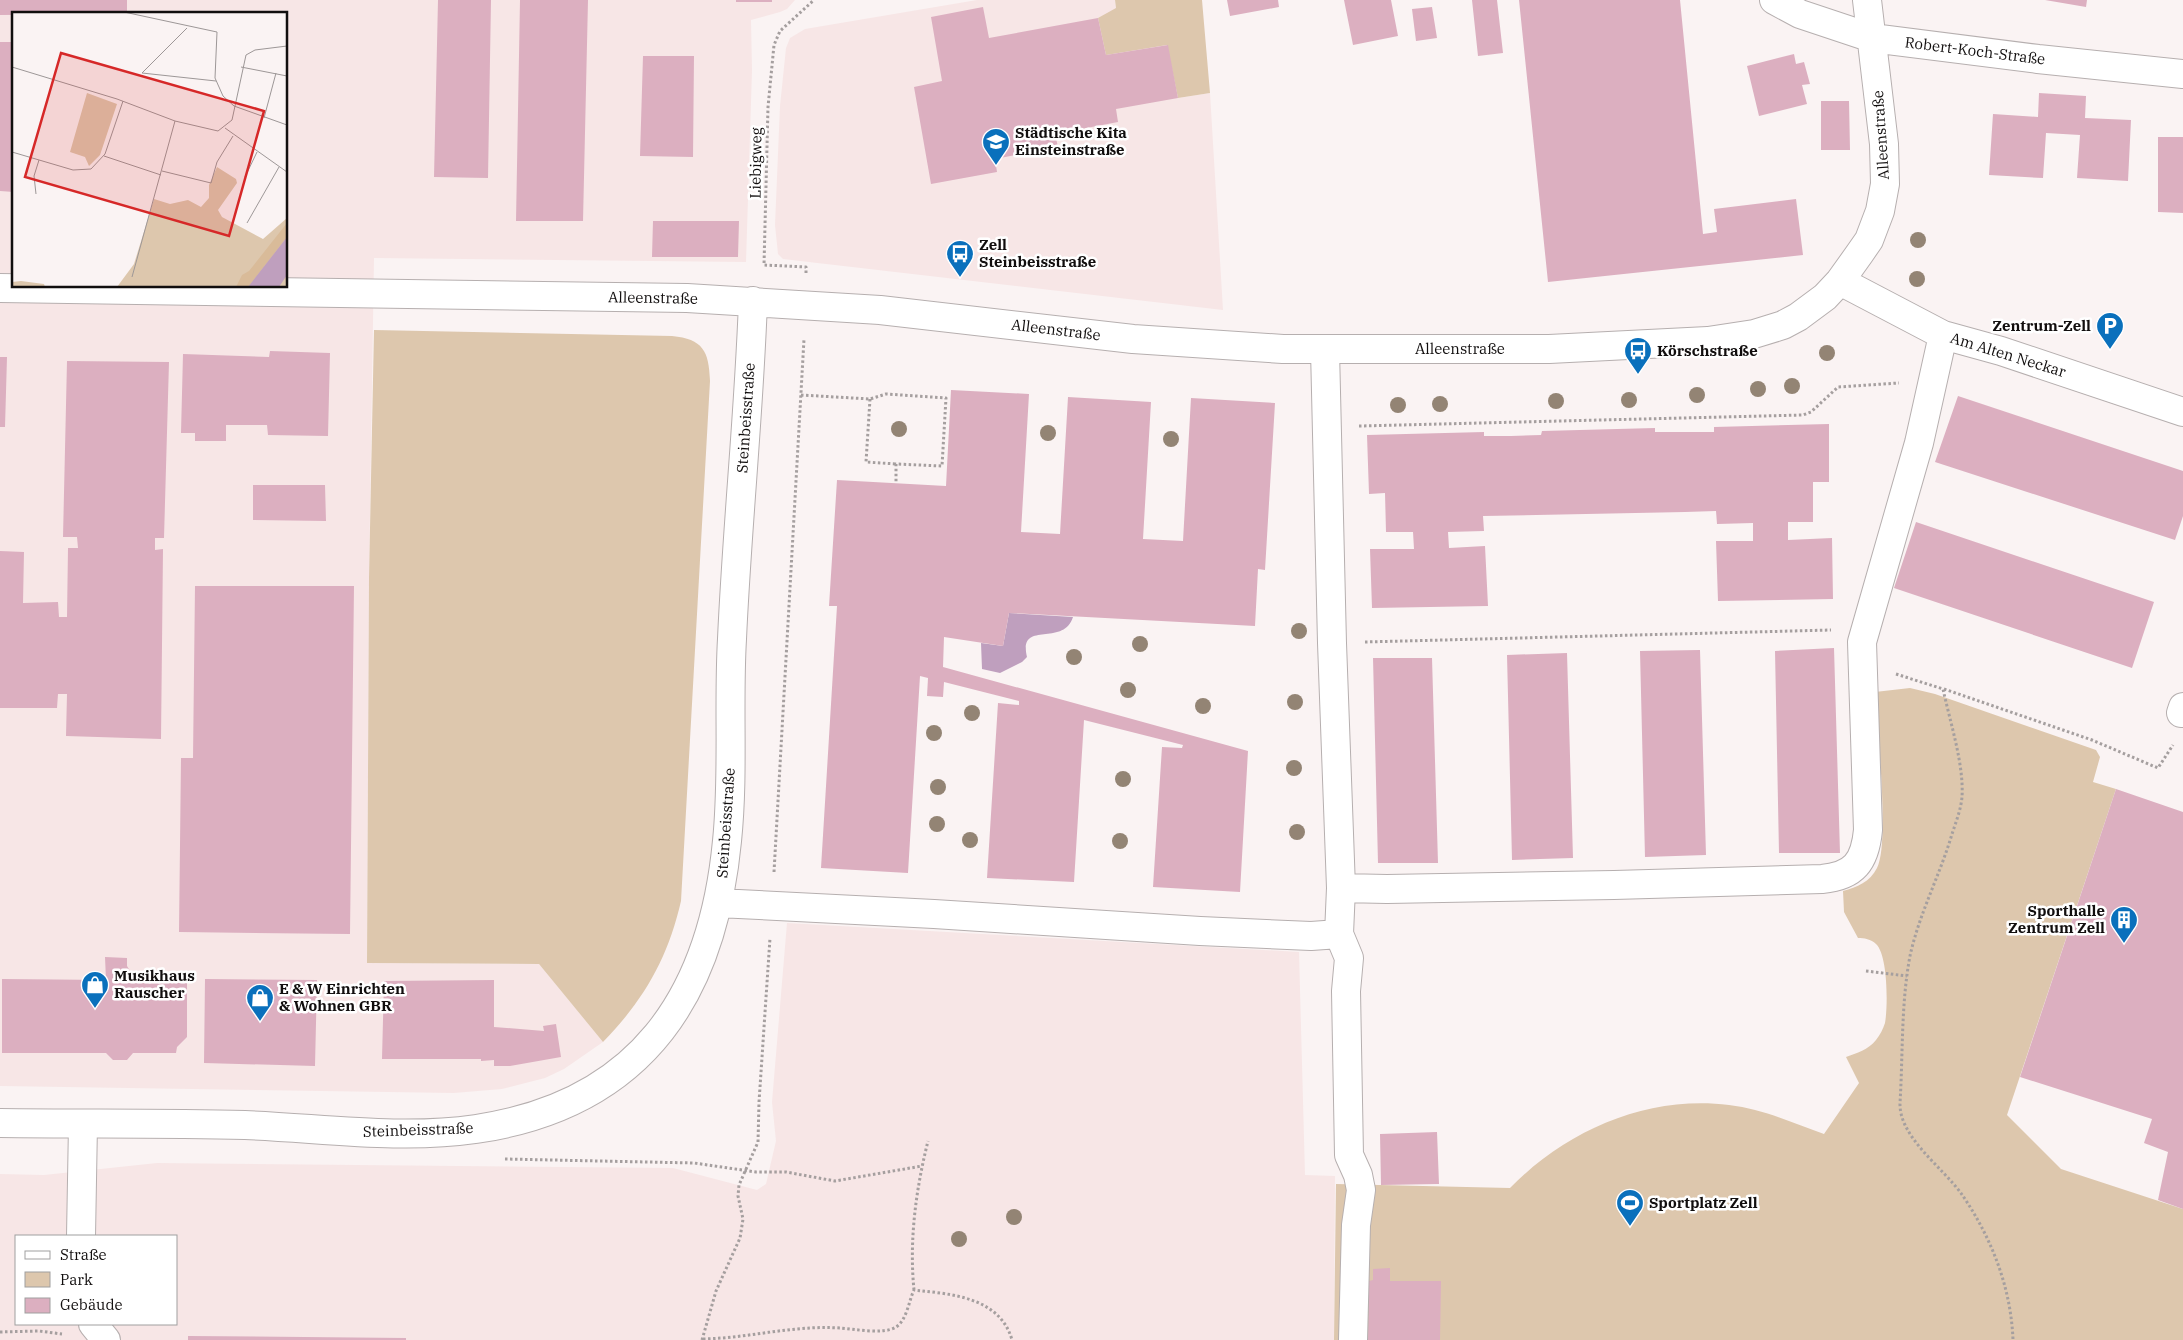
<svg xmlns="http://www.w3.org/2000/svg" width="2183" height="1340" viewBox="0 0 2183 1340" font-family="'IBM Plex Serif',serif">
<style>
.built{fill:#f7e6e6;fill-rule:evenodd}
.green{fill:#ddc7ad}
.water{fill:#bf9fbe}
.building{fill:#dcafc0}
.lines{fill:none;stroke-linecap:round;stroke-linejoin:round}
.minor-casing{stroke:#b6afaf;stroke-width:30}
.path{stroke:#a59f9f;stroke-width:3;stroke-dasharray:2.5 2.5;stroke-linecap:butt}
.minor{stroke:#fff;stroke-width:28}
.tree{fill:#938474}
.labels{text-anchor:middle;stroke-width:5;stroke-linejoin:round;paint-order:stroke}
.street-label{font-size:15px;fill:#110e0e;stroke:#fff}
.poi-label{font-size:15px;font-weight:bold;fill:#110e0e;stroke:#fff;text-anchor:start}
.inset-road{fill:none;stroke:#9d9797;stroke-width:1}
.view{fill:#d62828;fill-opacity:0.15;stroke:#d62828;stroke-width:2.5}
.inset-edge{fill:none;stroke:#110e0e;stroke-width:2.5}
</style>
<rect width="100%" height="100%" fill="#faf3f3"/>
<path class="built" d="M0,0h795l-8,9 -7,3 -29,8 1,50 -6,192 -372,-4 -5,320 -2,385 172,1 64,78 -39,27 -19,9 -43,11 -48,4 -454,-7zM14,14h272v272h-272z
M977,0h138l1,8 52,37 10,53 32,-5 13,217 -440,-51 -5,-5 -3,-29 5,-119 6,-58 4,-10 15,-9z
M787,923l512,29 6,223 30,1 -1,164h-1334v-166l44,1 113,-12 516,5 84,22 9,-6 10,-43 -4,-39zM16,1236h160v88h-160z"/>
<path class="green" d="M1115,0h87l8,93 -32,5 -11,-53 -61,10 -8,-37 18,-10z
M374,330l298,6c31,3 37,15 38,45l-29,520c-13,57 -37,99 -78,141l-64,-78 -172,-1 2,-385z
M1910,688l25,6 161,56 4,7 -7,25 23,7 -109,326 54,54 122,40v131h-849l2,-156 174,4c57,-58 137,-93 219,-83 34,4 64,18 95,29l35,-51 -13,-26c11,-4 22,-7 30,-17 4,-5 7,-11 9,-17 3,-16 3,-68 -9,-79 -5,-5 -12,-6 -18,-6l-14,-26 -1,-21c14,-4 27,-9 34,-23 13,-26 0,-140 -2,-176z"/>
<path class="water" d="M1009,613l64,4c-10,31 -55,2 -46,40l-5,5 -22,11 -18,-4 -1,-26 22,3z"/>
<path class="building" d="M0,0h127v14l-127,1z
M438,0h53l-3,178 -54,-1z
M520,0h68l-5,221h-67z
M736,0h36v2h-36z
M1227,0h51l1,7 -49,9z
M1344,0h47l7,36 -45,9z
M1472,0h25l6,53 -25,3z
M1519,0h161l23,234 14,-2 -3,-23 82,-10 7,56 -255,27z
M2045,0h42l-1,7z
M983,7l6,31 109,-20 8,37 62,-10 10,53 -62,11 2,13 -63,12 3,13 -63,12 2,13 -66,12 -17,-97 28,-6 -11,-64z
M1432,7l5,31 -21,3 -4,-32z
M0,42h14v150l-14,-1z
M1794,54l2,10 8,-2 6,22 -8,1 5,19 -48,12 -12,-50z
M643,56h51l-1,101 -53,-1z
M2039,93l47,3 -1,22 46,2 -3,61 -51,-3 3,-43 -34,-2 -3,45 -54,-3 4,-61 45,3z
M1821,101h28l1,49h-29z
M2158,137h25v76l-25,-1z
M653,221h86l-1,36h-86z
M270,351l60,2 -2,83 -60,-1 -1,-10h-41v16h-31v-8h-14l2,-79 86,3z
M0,357h7l-2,70h-5z
M67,361l102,1 -5,176h-9v12l8,-1 -2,190 -95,-3 1,-42h-9l-1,14h-57v-157l24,1 -1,51 35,-1 1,15h8l1,-69h10l-1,-11h-14z
M951,390l78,4 -8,138 39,2 8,-137 83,5 -8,137 40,2 8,-143 84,5 -10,167 -7,-1 -3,57 -246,-13 -6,33 -59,-9 -1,30 305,84 -8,141 -87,-5 9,-140 20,1 1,-3 -99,-25 -10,162 -87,-4 11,-175 21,2v-4l-75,-19 -1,15 -16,-1 1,-18 -8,-2 -12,197 -87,-5 16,-262h-8l8,-126 109,6z
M1958,396l225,75v45l-8,24 -240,-78z
M1829,424v58h-16v40h-25v18l44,-2 1,61 -115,2 -2,-60h37v-18l-36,1 -1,-13 -31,1 -202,4 1,15 -36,1 1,16 36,-2 3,60 -116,2 -2,-59h44l-1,-17h-27l-1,-39 -16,1 -2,-59 117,-3v4h27l30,-1 1,-4 113,-3v4h59v-5z
M253,485h72l1,36 -73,-1z
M1916,522l238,80 -22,66 -238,-80z
M195,586h159l-4,348 -171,-2 2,-174h12z
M1834,648l6,205h-61l-4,-202z
M1700,650l6,205 -61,2 -5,-206z
M1567,653l6,205 -61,2 -5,-205z
M1373,658h59l6,205h-60z
M2116,789l67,23v397l-25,-9 10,-48 -24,-9 8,-24 -132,-42z
M105,957l22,1v8l9,15h51v56l-10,10 -1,6h-43l-6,7h-14l-7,-7h-104v-74l104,1z
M205,979l112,1 -2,86 -111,-3z
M494,980v47l50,4 -1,-5 13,-2 5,33 -51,9h-16v-6l-13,1v-2h-99l2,-78z
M1437,1132l2,52 -58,1 -1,-51z
M1390,1268v13h51l-1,59h-72l1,-59 4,-1v-11z
M188,1336l218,2v2h-218z"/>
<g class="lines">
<defs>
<path id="minor" d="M1774,0l26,14 72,24 166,21 145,15
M1840,281l103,54 58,16 182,61
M0,288l687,10 193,12 253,29 150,10h266l159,-8 46,-7 29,-9 15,-8 27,-20 15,-16 20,-28 9,-13 11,-29 5,-27 -1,-40 -17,-144
M1325,350l7,293 9,245 -2,46 10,24 -3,33 3,164 9,20 3,15 -5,35 -3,115
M2181,713l2,-6
M1341,888l46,1 227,-4 208,-6c32,-3 43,-17 46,-49l-6,-188 57,-199 24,-108
M718,903l216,11 266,17 111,5 28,-2
M0,1123c82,1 164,0 245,2 77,3 155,15 231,4 163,-24 236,-131 251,-288 7,-67 1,-135 5,-202 5,-113 17,-225 21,-338
M81,1236l2,-112
M93,1324l13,16"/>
</defs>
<use href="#minor" class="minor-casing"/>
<path class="path" d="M806,273v-6l-42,-2 4,-158 6,-62 6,-14 34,-31
M801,395l69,4 16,-5 60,4 -4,68 -46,-2v19
M870,399l-4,63 30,2
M1359,426l444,-11 8,-3 27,-25 61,-4
M1365,642l466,-12
M1896,674l47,15c7,33 21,75 19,108 -1,12 -6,25 -10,37 -12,41 -33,80 -42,122 -9,47 -7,98 -10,147 -1,35 44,65 63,93 29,43 48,92 50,144
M1944,689l148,51 66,28 15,-23
M774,872l30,-533
M1866,971l41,5
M505,1159l189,4 62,9h30l49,9 87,-15
M914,1290c-5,-50 2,-101 14,-149
M0,1332l39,-1 23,3
M703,1339c47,-1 89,-14 137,-11 14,1 44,7 56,-1 11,-7 13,-27 18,-37 37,4 86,7 98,50
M702,1340l14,-49 24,-53 3,-19 -5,-23 1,-11 19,-43 1,-40 11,-164"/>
<use href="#minor" class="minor"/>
</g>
<g class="tree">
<circle cx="1918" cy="240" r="8"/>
<circle cx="1917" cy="279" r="8"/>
<circle cx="1827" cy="353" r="8"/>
<circle cx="1792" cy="386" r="8"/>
<circle cx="1758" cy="389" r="8"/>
<circle cx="1697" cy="395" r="8"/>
<circle cx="1629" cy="400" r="8"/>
<circle cx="1556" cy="401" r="8"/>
<circle cx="1440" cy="404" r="8"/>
<circle cx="1398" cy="405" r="8"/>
<circle cx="899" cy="429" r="8"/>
<circle cx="1048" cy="433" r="8"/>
<circle cx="1171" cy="439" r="8"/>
<circle cx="1299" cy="631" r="8"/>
<circle cx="1140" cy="644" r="8"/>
<circle cx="1074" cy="657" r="8"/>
<circle cx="1128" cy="690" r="8"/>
<circle cx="1295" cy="702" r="8"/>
<circle cx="1203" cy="706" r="8"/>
<circle cx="972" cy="713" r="8"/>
<circle cx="934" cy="733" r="8"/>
<circle cx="1294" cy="768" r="8"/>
<circle cx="1123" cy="779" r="8"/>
<circle cx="938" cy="787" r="8"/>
<circle cx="937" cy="824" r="8"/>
<circle cx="1297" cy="832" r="8"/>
<circle cx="970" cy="840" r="8"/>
<circle cx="1120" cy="841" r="8"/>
<circle cx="1014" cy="1217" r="8"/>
<circle cx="959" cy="1239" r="8"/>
</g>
<defs>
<symbol id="school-pin" viewBox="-11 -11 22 30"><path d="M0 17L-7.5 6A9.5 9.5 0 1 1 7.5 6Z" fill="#0a70bc" stroke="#fff"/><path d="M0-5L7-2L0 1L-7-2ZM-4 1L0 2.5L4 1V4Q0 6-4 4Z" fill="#fff"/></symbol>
<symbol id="bus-pin" viewBox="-11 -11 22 30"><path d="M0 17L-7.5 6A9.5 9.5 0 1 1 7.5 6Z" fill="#0a70bc" stroke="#fff"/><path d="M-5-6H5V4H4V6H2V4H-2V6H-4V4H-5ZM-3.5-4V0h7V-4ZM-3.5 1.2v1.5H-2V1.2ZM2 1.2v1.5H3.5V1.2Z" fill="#fff"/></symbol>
<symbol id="parking-pin" viewBox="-11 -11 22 30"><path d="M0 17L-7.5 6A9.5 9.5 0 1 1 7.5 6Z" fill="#0a70bc" stroke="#fff"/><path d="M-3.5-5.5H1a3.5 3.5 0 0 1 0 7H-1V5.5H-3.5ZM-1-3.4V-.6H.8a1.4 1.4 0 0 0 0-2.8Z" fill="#fff"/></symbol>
<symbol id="building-pin" viewBox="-11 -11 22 30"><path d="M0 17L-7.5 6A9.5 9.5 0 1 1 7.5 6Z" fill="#0a70bc" stroke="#fff"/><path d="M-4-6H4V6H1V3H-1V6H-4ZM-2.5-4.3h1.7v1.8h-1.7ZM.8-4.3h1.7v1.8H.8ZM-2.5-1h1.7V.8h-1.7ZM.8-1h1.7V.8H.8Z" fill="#fff"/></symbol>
<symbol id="shop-pin" viewBox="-11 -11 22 30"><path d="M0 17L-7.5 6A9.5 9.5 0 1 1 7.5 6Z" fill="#0a70bc" stroke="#fff"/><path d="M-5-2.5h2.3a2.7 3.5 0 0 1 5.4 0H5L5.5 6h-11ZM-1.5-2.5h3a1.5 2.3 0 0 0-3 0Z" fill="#fff"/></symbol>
<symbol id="stadium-pin" viewBox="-11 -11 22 30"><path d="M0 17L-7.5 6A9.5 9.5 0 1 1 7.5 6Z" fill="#0a70bc" stroke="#fff"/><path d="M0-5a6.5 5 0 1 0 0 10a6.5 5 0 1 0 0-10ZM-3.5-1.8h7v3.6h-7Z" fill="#fff"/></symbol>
</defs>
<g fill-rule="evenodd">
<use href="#school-pin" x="980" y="126" width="32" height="43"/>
<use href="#bus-pin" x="944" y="238" width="32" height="43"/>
<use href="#parking-pin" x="2094" y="310" width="32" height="43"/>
<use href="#bus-pin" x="1622" y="335" width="32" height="43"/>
<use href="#building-pin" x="2108" y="904" width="32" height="43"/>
<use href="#shop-pin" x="79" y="969" width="32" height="43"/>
<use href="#shop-pin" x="244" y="982" width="32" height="43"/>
<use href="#stadium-pin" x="1614" y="1187" width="32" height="43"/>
</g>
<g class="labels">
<g class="street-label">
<text transform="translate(1975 51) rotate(7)" y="5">Robert-Koch-Straße</text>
<text transform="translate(1881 135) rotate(-94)" y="5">Alleenstraße</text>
<text transform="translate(756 163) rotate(-89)" y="5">Liebigweg</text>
<text transform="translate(653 298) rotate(1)" y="5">Alleenstraße</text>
<text transform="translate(1056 330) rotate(7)" y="5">Alleenstraße</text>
<text x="1460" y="354">Alleenstraße</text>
<text transform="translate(2008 355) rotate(17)" y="5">Am Alten Neckar</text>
<text transform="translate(746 418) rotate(-86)" y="5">Steinbeisstraße</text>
<text transform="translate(726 823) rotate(-86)" y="5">Steinbeisstraße</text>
<text transform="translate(418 1130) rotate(-2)" y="5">Steinbeisstraße</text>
</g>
<g class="poi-label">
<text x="1015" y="138">Städtische Kita<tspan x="1015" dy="17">Einsteinstraße</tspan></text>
<text x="979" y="250">Zell<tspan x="979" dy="17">Steinbeisstraße</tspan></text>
<text x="2091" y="331" text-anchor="end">Zentrum-Zell</text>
<text x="1657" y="356">Körschstraße</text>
<text x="2105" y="916" text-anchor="end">Sporthalle<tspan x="2105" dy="17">Zentrum Zell</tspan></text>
<text x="114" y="981">Musikhaus<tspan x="114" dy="17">Rauscher</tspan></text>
<text x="279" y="994">E &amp; W Einrichten<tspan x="279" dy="17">&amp; Wohnen GBR</tspan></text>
<text x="1649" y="1208">Sportplatz Zell</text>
</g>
</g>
<g transform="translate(12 12)">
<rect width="275" height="275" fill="#faf3f3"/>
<path d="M75,81l30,11 -17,51 -11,11 -4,-9 -15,-5zM205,155l19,12 1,4 -19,27 4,7 41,22 24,-21v69h-170l17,-23 20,-65 16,5 18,-4 13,7 8,-9v-13zM9,269l23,3 1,3h-33v-5z" fill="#ddc7ad"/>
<path d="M275,211v14l-38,49 -13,1 6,-12 7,-4z" fill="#d9bb99"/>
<path d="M275,225v38l-8,12h-31z" fill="#bf9fbe"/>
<path class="inset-road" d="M112,0l93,20 -2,46 8,18 11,10 53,19M175,16l-45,45 74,8M0,55l105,32 58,22 43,10 14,-11 14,-65 9,-5 32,-4M229,55l46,9M252,106l12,-45M213,116l62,44M0,140l61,18 18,-1 14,-15 18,-53M92,144l57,19M150,159l49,12 6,-21 16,-26M233,165l12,-25M24,182l-2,-18 5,-16M235,211l32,-56M120,265l43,-156"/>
<path class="view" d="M49,41l203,58 -35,125 -204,-59z"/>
<rect width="275" height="275" class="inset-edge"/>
</g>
<rect x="15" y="1235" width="162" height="90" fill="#ffffff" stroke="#a09f9f"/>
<rect x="25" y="1251" width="25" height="8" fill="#ffffff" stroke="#a09f9f"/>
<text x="60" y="1260" font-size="15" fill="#110e0e">Straße</text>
<rect x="25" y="1272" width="25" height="15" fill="#ddc7ad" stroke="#a09f9f"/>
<text x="60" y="1285" font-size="15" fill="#110e0e">Park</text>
<rect x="25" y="1298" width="25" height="15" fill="#dcafc0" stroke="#a09f9f"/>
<text x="60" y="1310" font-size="15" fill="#110e0e">Gebäude</text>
</svg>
